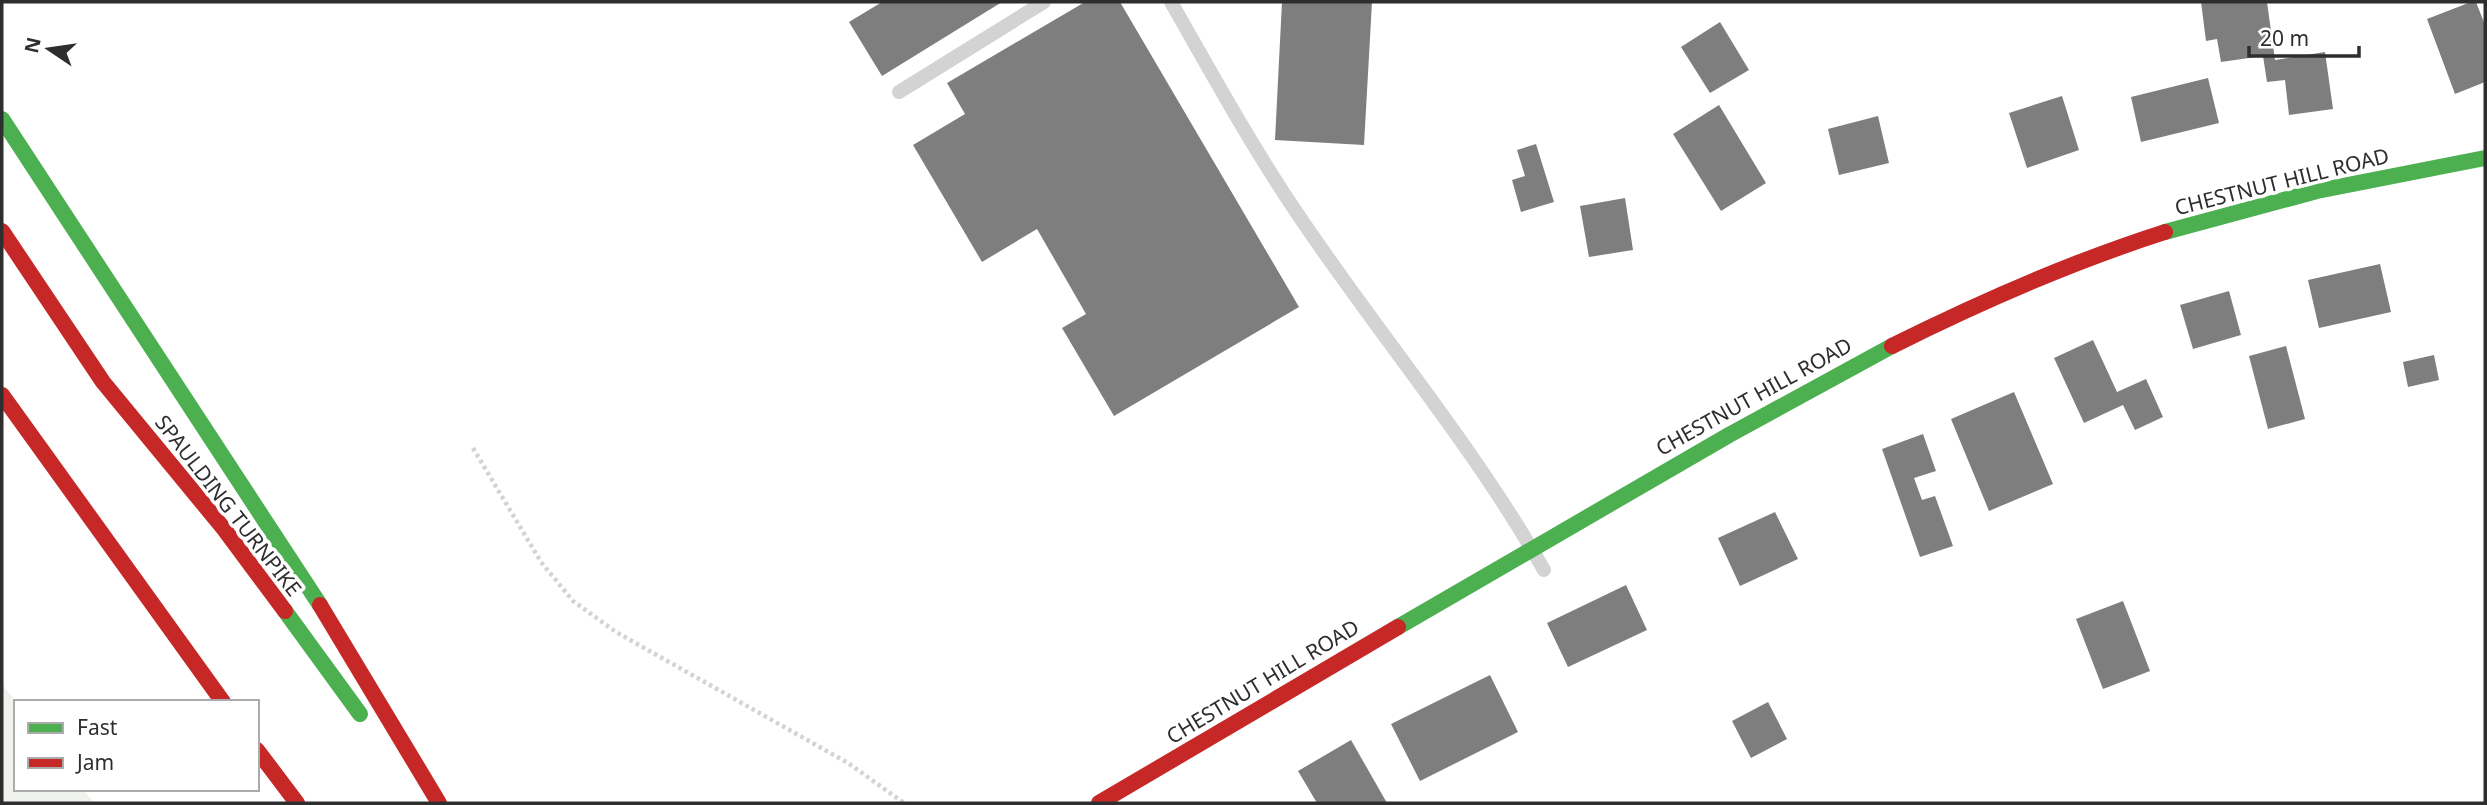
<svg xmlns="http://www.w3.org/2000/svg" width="2487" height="805" viewBox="0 0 2487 805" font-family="'Noto Sans',sans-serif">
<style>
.green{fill:#f0f3ed}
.building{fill:#7e7e7e}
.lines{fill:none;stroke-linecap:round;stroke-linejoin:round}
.path{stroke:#d3d3d3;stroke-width:4.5;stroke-dasharray:3.5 3.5;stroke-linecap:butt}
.lane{stroke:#d3d3d3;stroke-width:14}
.fast{stroke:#4caf50;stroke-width:16}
.jam{stroke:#c62828;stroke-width:16}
.labels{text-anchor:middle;stroke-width:7;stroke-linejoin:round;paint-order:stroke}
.street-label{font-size:21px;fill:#2e2e2e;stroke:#fff}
</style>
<rect width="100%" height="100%" fill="#fff"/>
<path class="green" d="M2,684l14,18v87h67l11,14h-92z"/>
<path class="building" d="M882,2h120l-120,74 -33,-54z
M1085,2h35l179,305 -185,109 -52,-88 24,-14 -49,-85 -55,33 -69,-117 52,-31 -18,-31z
M1282,2h90l-8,143 -89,-5z
M2201,2h66l8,58 50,-8 8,57 -44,6 -4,-35 -18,2 -4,-26 -42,6 -4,-23 -11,2z
M2471,2h5l9,23v57l-30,12 -28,-75z
M1720,22l29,48 -39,23 -29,-46z
M2208,78l11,45 -78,19 -10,-45z
M2062,96l17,54 -52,18 -18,-55z
M1719,105l47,78 -45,28 -48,-77z
M1878,116l11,47 -50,12 -11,-46z
M1536,144l18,58 -33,10 -9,-32 13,-4 -8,-26z
M1625,198l8,52 -44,7 -9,-51z
M2380,264l11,48 -72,16 -11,-48z
M2229,291l12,44 -48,14 -13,-44z
M2093,340l24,52 29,-13 17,38 -28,13 -12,-25 -39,18 -30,-65z
M2286,346l19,73 -37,10 -19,-73z
M2434,355l5,25 -31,7 -5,-25z
M2014,392l39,92 -64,27 -38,-92z
M1923,434l13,37 -22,7 8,22 13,-4 18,50 -33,11 -38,-108z
M1775,512l23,47 -58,27 -22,-48z
M1626,585l21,45 -79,37 -21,-44z
M2123,601l27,70 -47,18 -27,-70z
M1490,675l28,57 -98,49 -29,-57z
M1768,702l19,37 -36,19 -19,-37z
M1351,740l36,63h-70l-19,-32z"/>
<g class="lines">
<path class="path" d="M473,448l68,114 32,39 43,31 232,131 56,40"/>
<path class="lane" d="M1171,2c41,72 81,145 128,214 80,119 174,229 245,354
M899,92l145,-90"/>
<path class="fast" d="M2,119l318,486
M2165,232l152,-41 168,-33
M285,611l75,103
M1398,627l331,-192 163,-89"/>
<path class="jam" d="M2,231l101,151 121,147 61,82
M1892,346c88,-44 179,-84 273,-114
M2,395l221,307
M320,605l119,198
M257,750l40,53
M1099,803l299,-176"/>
</g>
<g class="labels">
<g class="street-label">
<text transform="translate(2282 182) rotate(-14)" y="7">CHESTNUT HILL ROAD</text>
<text transform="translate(1754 397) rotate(-29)" y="7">CHESTNUT HILL ROAD</text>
<text transform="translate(228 506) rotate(52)" y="7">SPAULDING TURNPIKE</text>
<text transform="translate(1263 682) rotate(-31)" y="7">CHESTNUT HILL ROAD</text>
</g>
</g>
<rect width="2487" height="805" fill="none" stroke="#2e2e2e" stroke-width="7"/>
<rect x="14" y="700" width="245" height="91" fill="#ffffff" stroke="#ababab" stroke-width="2"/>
<rect x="28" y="723" width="35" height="10" fill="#4caf50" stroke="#ababab" stroke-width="2"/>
<text x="77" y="735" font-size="21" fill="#2e2e2e">Fast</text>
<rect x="28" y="758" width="35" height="10" fill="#c62828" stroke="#ababab" stroke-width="2"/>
<text x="77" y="770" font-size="21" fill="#2e2e2e">Jam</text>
<g transform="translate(49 49) rotate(283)" stroke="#ffffff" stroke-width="5" paint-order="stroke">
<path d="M0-5L12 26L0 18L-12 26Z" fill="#2e2e2e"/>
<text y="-10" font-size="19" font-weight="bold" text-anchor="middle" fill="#2e2e2e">N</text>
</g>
<path d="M2249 46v10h110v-10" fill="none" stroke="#2e2e2e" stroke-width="3.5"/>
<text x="2260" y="46" font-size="21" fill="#2e2e2e" stroke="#ffffff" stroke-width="5" paint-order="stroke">20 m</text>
</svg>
